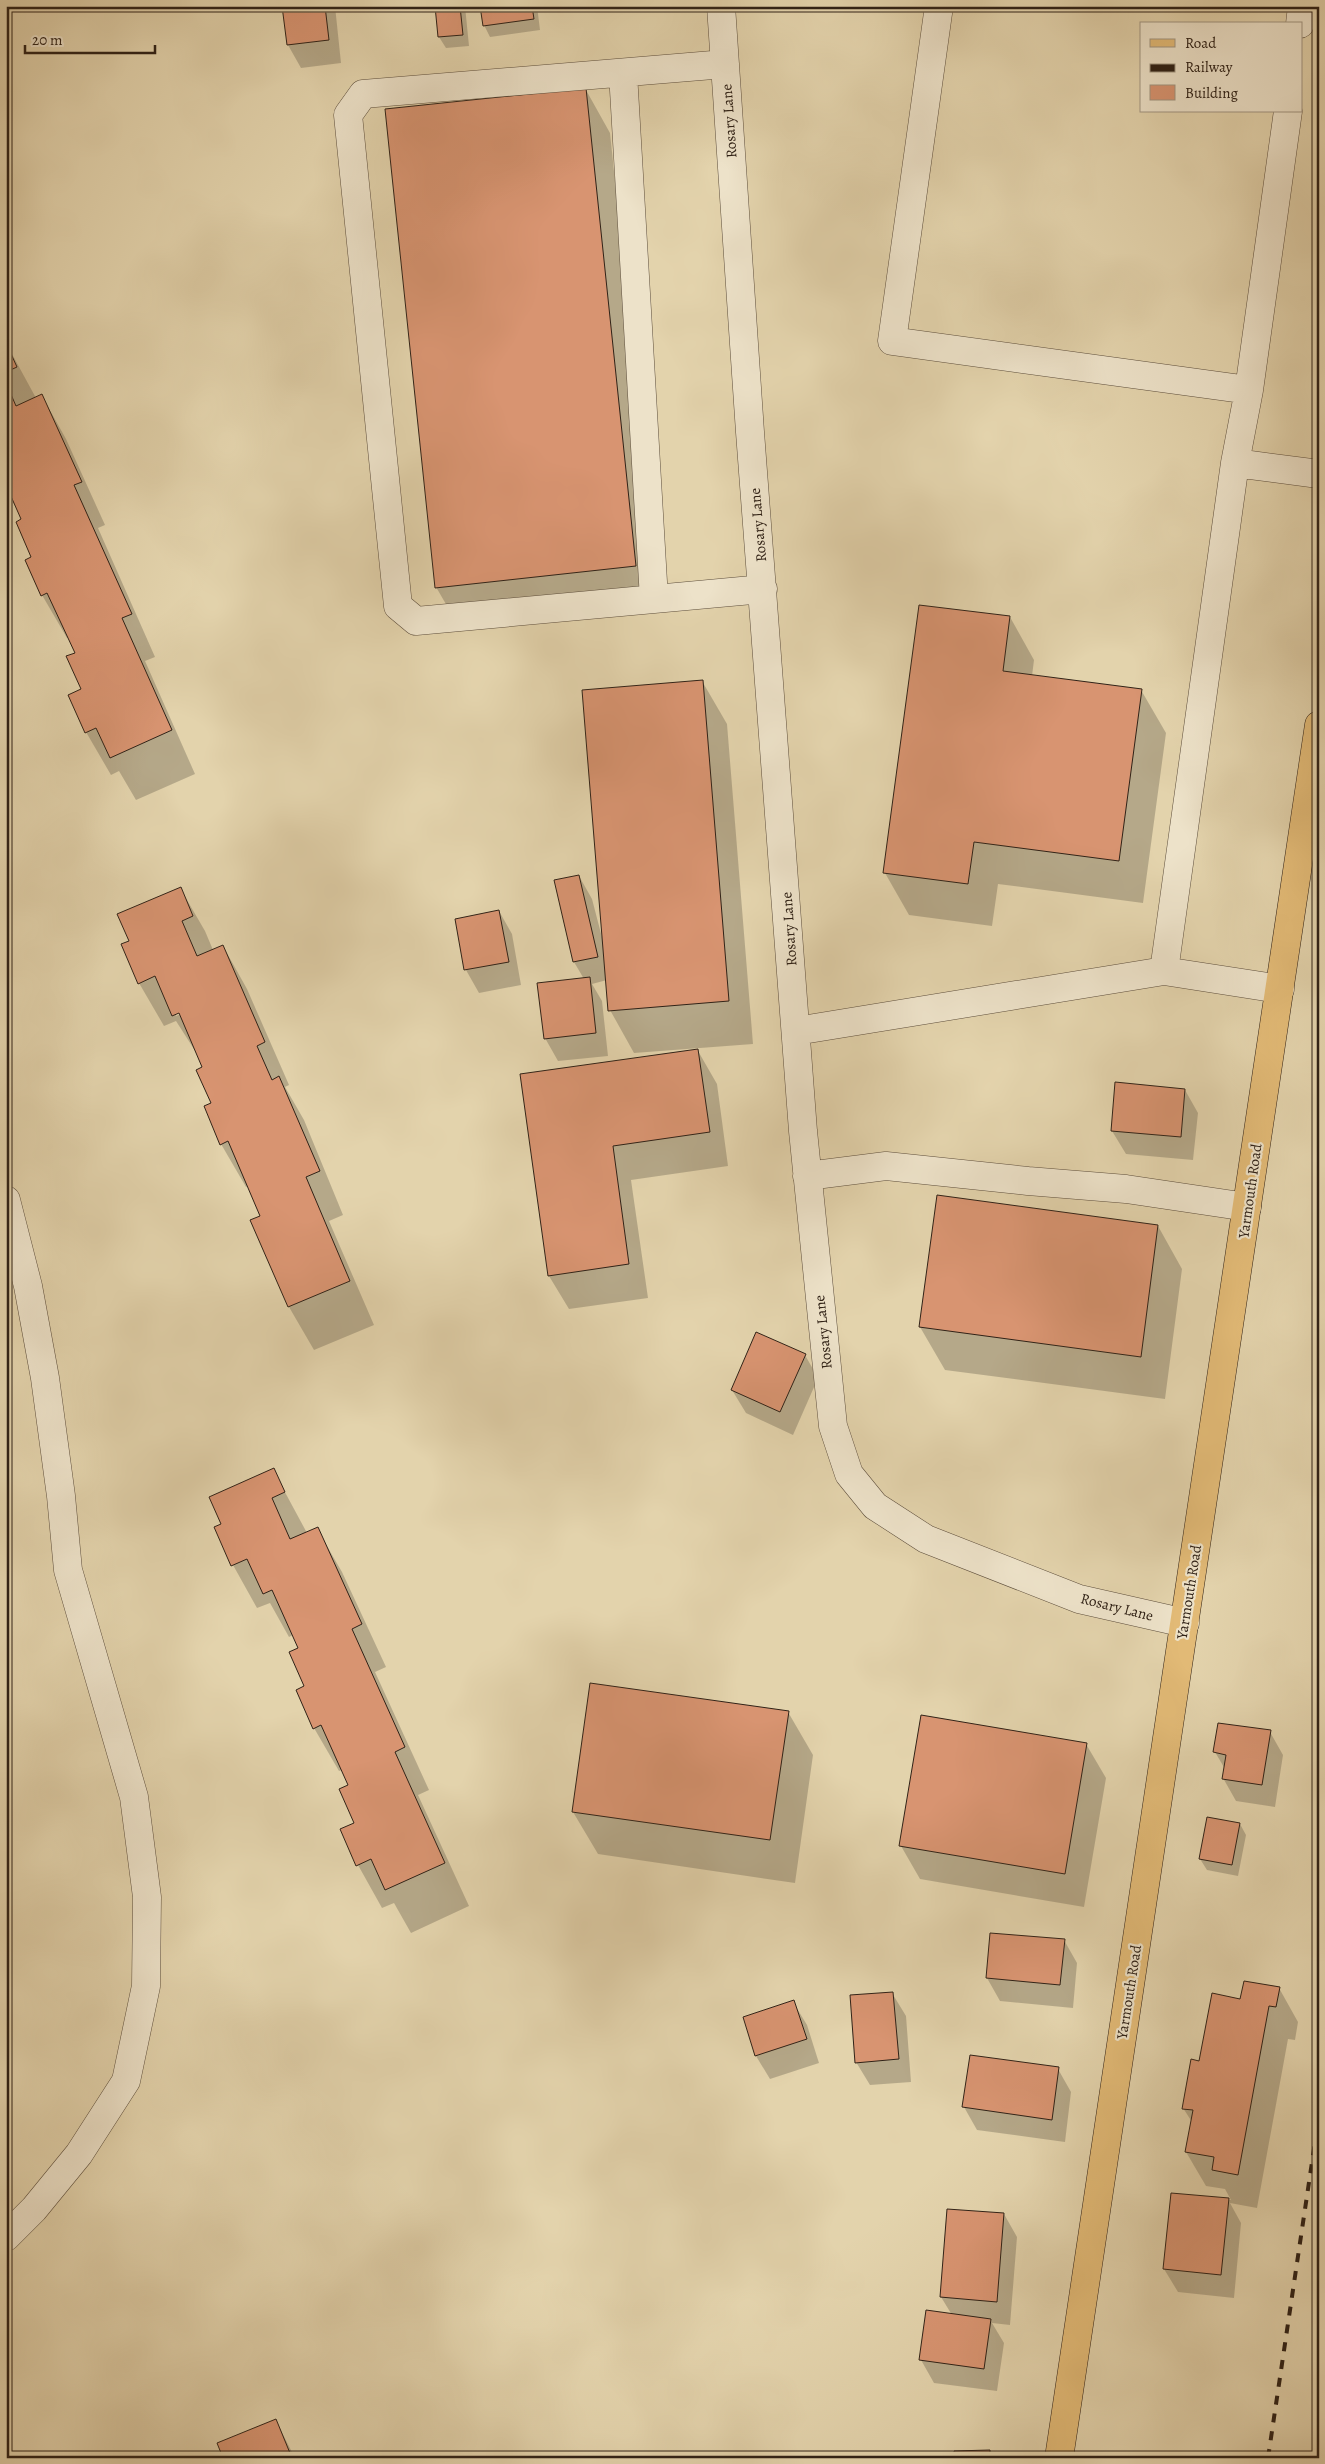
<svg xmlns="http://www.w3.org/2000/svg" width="1325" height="2464" viewBox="0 0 1325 2464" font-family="Alegreya,serif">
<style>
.shadow{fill:#0003;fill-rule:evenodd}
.building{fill:#d89471;stroke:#302217}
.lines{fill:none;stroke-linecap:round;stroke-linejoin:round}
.minor-casing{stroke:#5d4e3c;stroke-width:29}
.major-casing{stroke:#302217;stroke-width:29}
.minor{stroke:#ede2c9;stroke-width:28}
.major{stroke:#e2ba76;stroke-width:28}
.rail{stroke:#302217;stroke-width:4;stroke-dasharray:9 9;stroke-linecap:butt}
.labels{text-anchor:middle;stroke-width:4.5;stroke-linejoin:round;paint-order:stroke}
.street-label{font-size:15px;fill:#302217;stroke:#ede2c9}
</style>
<rect width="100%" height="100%" fill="#e3d3ac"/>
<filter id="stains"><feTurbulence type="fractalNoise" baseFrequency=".004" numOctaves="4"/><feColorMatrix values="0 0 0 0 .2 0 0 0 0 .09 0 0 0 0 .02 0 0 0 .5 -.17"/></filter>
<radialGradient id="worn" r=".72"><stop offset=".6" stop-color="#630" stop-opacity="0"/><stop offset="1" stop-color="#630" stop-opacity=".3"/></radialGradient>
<path class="shadow" d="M283,6h52l6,57 -40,5 -13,-23z
M436,6h29l4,40 -23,2 -7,-11z
M481,6h56l3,24 -50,7 -6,-12z
M586,90l24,43 50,476 -199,21 -25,-43z
M6,343l30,55 6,-2 24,43 39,86 -7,3 57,129 -10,4 50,113 -59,26 -17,-29 -8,4 -25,-43 -3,-42 -7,-36 -7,-17 -2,1 -25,-43 -15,-35 6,-2 -10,-38 -17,-30z
M1010,617l24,43 -2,16 109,14 25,43 -23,170 -145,-19 -6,42 -83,-11 -24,-42z
M702,681l25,43 26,320 -119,9 -24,-43 -3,-30 -15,4 10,17 6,55 -50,5 -13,-23 39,-59 -10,-17 -18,-81 23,-5 13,23 12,46z
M180,888l25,43 8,19 10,-4 24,43 42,96 -4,2 19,33 39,95 -14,6 45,104 -60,25 -25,-43 -37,-87 10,-3 -13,-31 -3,1 -25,-43 -17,-76 -5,-11 -23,-36 -12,5 -25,-43 -9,-42zM185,1012l-9,4v-3z
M499,911l13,23 9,51 -42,8 -13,-23z
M698,1051l19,33 11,82 -97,14 17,118 -79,11 -20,-33 -28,-200z
M1185,1090l13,23 -5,47 -67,-6 -14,-23z
M1158,1226l24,43 -17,130 -220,-29 -25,-43z
M805,1355l13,23 -25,57 -47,-22 -14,-23z
M273,1470l34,63 10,-4 25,43 44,95 -11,5 54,118 -11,5 51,111 -58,27 -17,-30 -12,5 -24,-43 -2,-42 -7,-37 -7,-16 -3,1 -25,-43 -14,-79 -7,-14 -4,2 -19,-34 -13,5 -24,-43 -10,-40z
M788,1712l25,43 -18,128 -197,-29 -25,-42z
M1270,1732l13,23 -8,52 -39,-6 -13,-23 2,-9 -10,-17z
M1086,1744l20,34 -22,129 -164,-28 -19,-33z
M1240,1824l6,11 -8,41 -31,-6 -7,-11z
M6,1879l4,9 -4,2z
M991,1934l73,6 13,23 -4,45 -73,-7 -13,-23z
M1279,1988l19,34 -3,18 -7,-1 -31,169 -27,-5 11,20 -7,75 -56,-6 -14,-23 8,-75 59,6 -6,-11 -19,-3 -20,-34 6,-30 -9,-14 17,-46 41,-62z
M892,1993l14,23 5,66 -41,3 -14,-23z
M793,2002l14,23 12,38 -49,16 -14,-23 -12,-39z
M1058,2069l13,23 -6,50 -88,-12 -13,-23z
M1004,2214l13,23 -7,88 -18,-2 12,20 -7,48 -63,-8 -13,-23 31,-45 -11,-18z
M276,2421l19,37h-70z"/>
<path class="building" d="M282,6h43l4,34 -42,5z
M435,6h25l3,29 -25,2z
M480,6h52l2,13 -51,7z
M586,88l50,478 -201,22 -50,-479z
M6,343l11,24 -11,5z
M6,383l10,23 26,-12 40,88 -8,3 58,129 -10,4 50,112 -62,28 -14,-30 -11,5 -17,-38 13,-6 -15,-33 9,-3 -28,-60 -6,3 -16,-36 6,-3 -15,-35 5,-3 -15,-34z
M919,605l91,11 -7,55 139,18 -23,172 -145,-19 -6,42 -85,-11z
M703,680l26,321 -121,10 -26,-321z
M579,875l19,82 -25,5 -19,-82z
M181,887l12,29 -11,5 15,35 26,-11 42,97 -8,4 15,34 7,-4 41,95 -14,6 44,104 -62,26 -38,-87 10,-4 -32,-75 -8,4 -16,-39 7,-3 -15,-33 6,-3 -23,-54 -7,3 -17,-40 -17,8 -17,-40 8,-3 -12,-27z
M499,910l10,52 -45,8 -9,-51z
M590,977l6,56 -52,6 -7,-56z
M698,1049l12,83 -97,14 16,118 -81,12 -28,-202z
M1115,1082l70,7 -4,48 -70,-6z
M937,1195l221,30 -17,132 -222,-30z
M756,1332l50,22 -26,58 -49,-22z
M274,1468l11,24 -13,6 18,41 28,-12 44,97 -10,5 53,118 -10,5 50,111 -60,27 -14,-31 -15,7 -16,-37 14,-6 -15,-34 9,-4 -27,-60 -8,4 -17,-39 8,-4 -15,-34 9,-4 -26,-58 -9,4 -16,-35 -16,7 -17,-39 7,-3 -12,-27z
M590,1683l199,28 -19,129 -198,-28z
M921,1715l166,28 -22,131 -166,-28z
M1218,1723l53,7 -9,55 -40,-6 4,-24 -13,-3z
M1207,1817l33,6 -8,42 -33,-6z
M990,1933l75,6 -5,46 -74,-7z
M1244,1981l36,6 -4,20 -7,-1 -31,169 -26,-5 2,-13 -29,-5 8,-42 -11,-1 9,-50 8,2 13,-68 28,6z
M893,1992l6,67 -44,4 -5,-68z
M794,2000l13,39 -52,17 -12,-39z
M970,2055l89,12 -7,53 -90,-13z
M1171,2193l58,5 -8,77 -58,-6z
M947,2209l57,4 -7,89 -57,-5z
M926,2310l65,9 -7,50 -65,-9z
M276,2419l16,39h-69l-6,-15z
M990,2450v8h-35l-1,-7z"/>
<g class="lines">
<defs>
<path id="minor" d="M721,6l29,426 53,699 30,295 16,48 26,32 51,33 153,60 106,24
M939,6l-47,335 357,49 39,-279
M1300,24l2,-18
M725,64l-362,30 -15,21 50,491 18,15 347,-32
M623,73l31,526
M1235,463l84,11
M1164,971l71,-508 14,-73
M796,1031l368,-60 116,18
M807,1176l79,-10 142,15 98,8 121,18
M6,1200l22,86 17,92 16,118 7,74 66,227 13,100 -1,89 -20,95 -47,73 -45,55 -28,28"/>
<path id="major" d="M1059,2458l260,-1733"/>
</defs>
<use href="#minor" class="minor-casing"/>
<use href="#major" class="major-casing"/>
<use href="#minor" class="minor"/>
<use href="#major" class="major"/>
<path class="rail" d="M1268,2458l51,-343"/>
</g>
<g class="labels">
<g class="street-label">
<text transform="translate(729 121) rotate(-94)" y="5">Rosary Lane</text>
<text transform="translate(758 525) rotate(-95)" y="5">Rosary Lane</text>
<text transform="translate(789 929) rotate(-94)" y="5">Rosary Lane</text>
<text transform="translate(1250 1191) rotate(-82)" y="5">Yarmouth Road</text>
<text transform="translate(823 1332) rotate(-96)" y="5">Rosary Lane</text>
<text transform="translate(1189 1592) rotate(-81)" y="5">Yarmouth Road</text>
<text transform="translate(1117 1607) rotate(14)" y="5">Rosary Lane</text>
<text transform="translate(1129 1992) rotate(-81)" y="5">Yarmouth Road</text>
</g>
</g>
<rect width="1325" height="2464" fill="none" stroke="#e3d3ac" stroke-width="25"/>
<rect x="8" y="8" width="1310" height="2449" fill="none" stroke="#302217" stroke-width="2.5"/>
<rect x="12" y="12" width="1300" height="2439" fill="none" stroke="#302217"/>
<rect x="1140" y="22" width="162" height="90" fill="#ede2c9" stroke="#a19582"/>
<rect x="1150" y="39" width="25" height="8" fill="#e2ba76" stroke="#a19582"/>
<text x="1185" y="48" font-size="15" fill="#302217">Road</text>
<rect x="1150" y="64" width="25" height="8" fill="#302217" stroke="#a19582"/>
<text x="1185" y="72" font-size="15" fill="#302217">Railway</text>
<rect x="1150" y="85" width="25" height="15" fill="#d89471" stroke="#a19582"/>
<text x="1185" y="98" font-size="15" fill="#302217">Building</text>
<path d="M25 45v8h130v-8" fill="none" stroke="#302217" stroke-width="2.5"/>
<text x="32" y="45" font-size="15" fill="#302217" stroke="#ede2c9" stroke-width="4" paint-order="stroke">20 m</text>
<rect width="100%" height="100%" filter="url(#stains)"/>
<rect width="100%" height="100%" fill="url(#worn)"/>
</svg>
